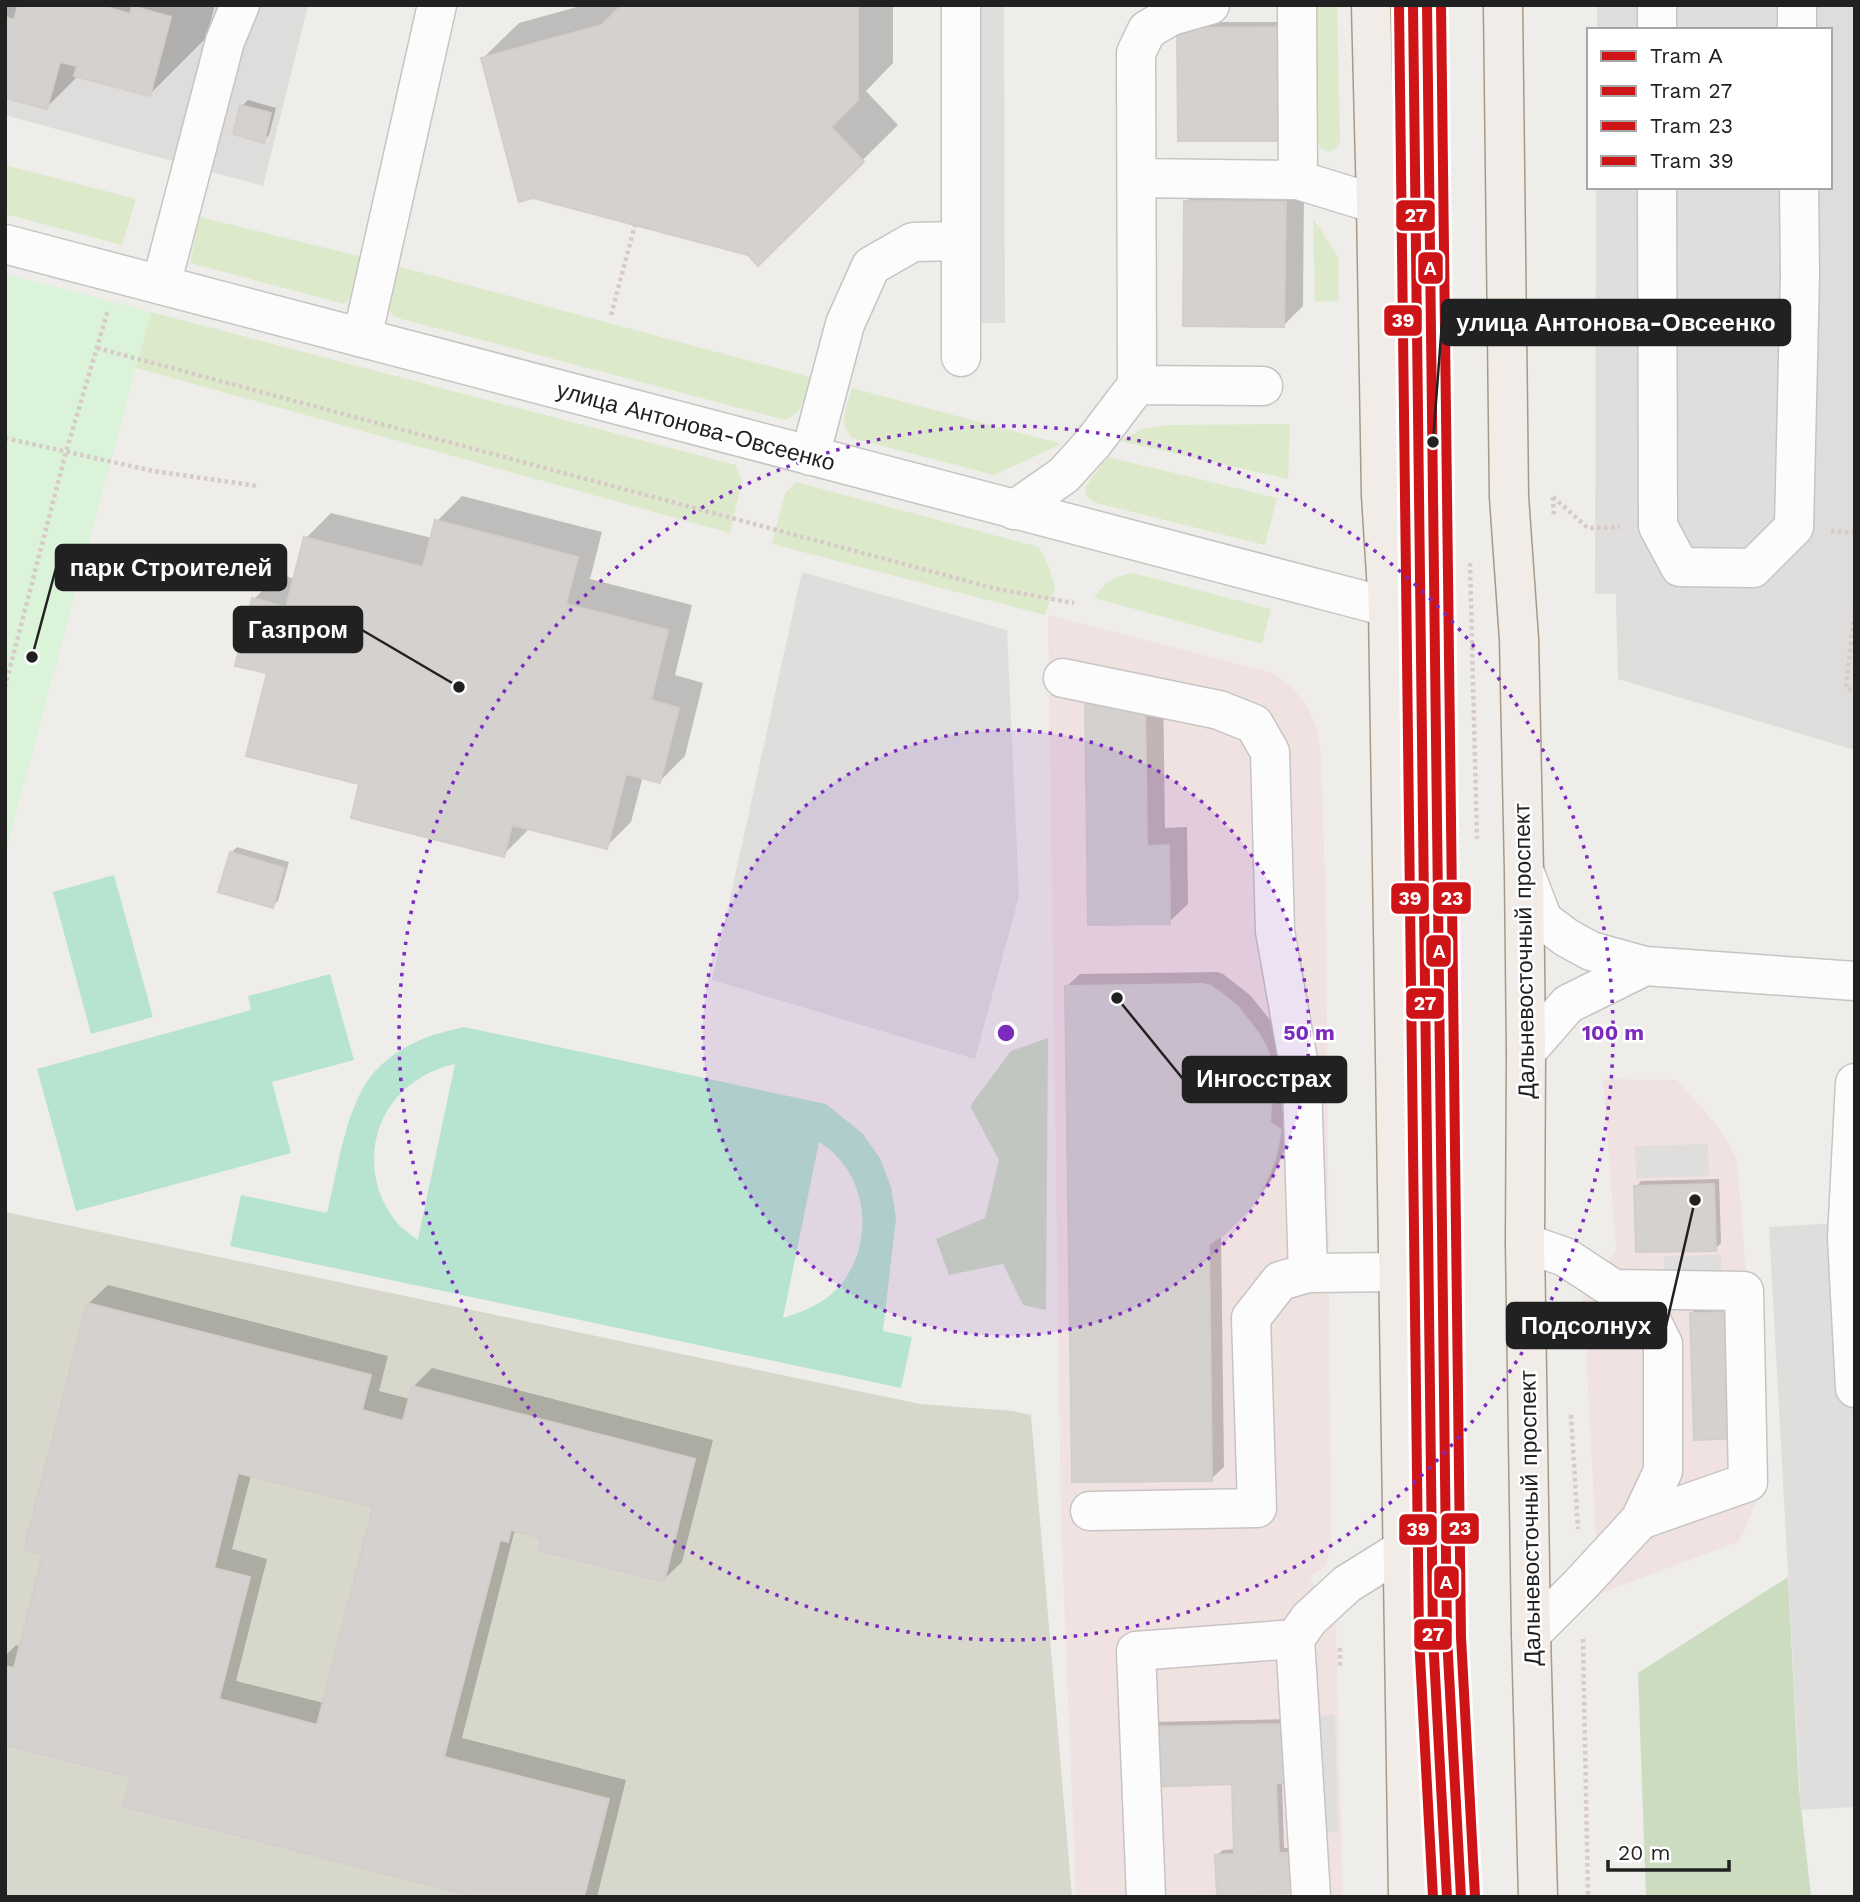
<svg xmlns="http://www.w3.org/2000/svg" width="1860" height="1902" viewBox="0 0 1860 1902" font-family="'Work Sans',sans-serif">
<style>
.residential{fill:#dedddb}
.commercial{fill:#f0e2e1}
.construction{fill:#d8d7cc}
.grass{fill:#dceacb}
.forest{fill:#cbdcc1}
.park{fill:#daf3d9}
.pitch{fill:#b7e4d0;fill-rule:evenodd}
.parking{fill:#dfdedd}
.shadow{fill:#0003;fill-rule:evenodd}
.building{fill:#d4d1ce;stroke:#d2cfcb;stroke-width:2;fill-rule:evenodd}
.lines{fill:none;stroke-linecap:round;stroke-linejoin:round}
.minor-casing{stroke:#c6c5c4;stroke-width:41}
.major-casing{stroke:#a59a87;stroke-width:41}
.path{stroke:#d7cac9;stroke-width:4.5;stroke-dasharray:3.5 3.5;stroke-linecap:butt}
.minor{stroke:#fdfcfc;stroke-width:38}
.major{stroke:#f1ece7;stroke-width:38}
.tram-1-casing{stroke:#fff;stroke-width:16}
.tram-2-casing{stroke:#fff;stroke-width:16}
.tram-3-casing{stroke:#fff;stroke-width:16}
.tram-4-casing{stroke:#fff;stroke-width:16}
.tram-1{stroke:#ce1417;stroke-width:10}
.tram-2{stroke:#ce1417;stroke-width:10}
.tram-3{stroke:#ce1417;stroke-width:10}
.tram-4{stroke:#ce1417;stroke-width:10}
.ring{fill:none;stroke:#7b2cbf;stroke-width:3.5;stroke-dasharray:3.5 7}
.labels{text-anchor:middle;stroke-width:5;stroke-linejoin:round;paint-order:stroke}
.street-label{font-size:23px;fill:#212121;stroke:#fff}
.centre{fill:#7b2cbf;stroke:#fff;stroke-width:3.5}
.ring-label{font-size:21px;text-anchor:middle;font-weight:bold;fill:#7b2cbf;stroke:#fff;stroke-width:5;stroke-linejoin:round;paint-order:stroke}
.leader{fill:none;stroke:#212121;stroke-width:2.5}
.callout-dot{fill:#212121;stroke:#fff;stroke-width:2.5}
.callout{fill:#212121;stroke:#212121;stroke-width:2.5}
.callout-label{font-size:24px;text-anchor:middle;font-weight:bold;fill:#fff}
.line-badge{stroke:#fff;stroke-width:2.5}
.badge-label{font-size:19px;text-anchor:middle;font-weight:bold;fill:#fff}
</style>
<rect width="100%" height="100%" fill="#efedea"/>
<path class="residential" d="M5,5h303l-45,181 -258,-71z
M1611,5h244v745l-237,-71 -2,-76 -3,-416h217v-157h-218z"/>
<path class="commercial" d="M1048,615l225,58 20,15 14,19 10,21 4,29 5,148 5,640 -5,21 -16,11 26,48 7,272h-267l-15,-373z
M1603,1079l74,1 44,50 16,29 26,325 -23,57 -141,53 -16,-298 33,-45z"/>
<path class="construction" d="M5,1212l915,192 93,7 18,4 41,482h-1067z"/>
<path class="grass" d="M1314,5h23l3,136c-8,16 -19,12 -25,-3z
M5,165l131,34 -14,46 -117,-31z
M200,217l163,40 -10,39 -9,8 -154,-41z
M1313,218l26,40 -1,44 -23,-1z
M397,266l413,111c-5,19 -5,35 -25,43l-391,-103 -6,-9z
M151,312l585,153 6,16 -12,52 -594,-165z
M852,388l210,56 -68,31 -142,-37c-15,-16 -5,-31 0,-50z
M1290,424l-2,55 -168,-38 20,-11 25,-5z
M1108,457l169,41 -12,47 -172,-43 -6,-5 -2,-10z
M796,482l243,65 10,20 6,20 -10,28 -273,-71 13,-51z
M1133,573l138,36 -9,35 -168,-46c12,-16 18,-21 39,-25z"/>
<path class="forest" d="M1048,1038l-2,272 -23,-5 -20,-41 -54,11 -13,-36 49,-21 14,-58 -29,-54 41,-55z
M1788,1577l11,211 12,109h-165l-8,-224z"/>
<path class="park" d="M5,274l146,38 -146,542z"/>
<path class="pitch" d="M114,875l39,142 -62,17 -38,-142z
M330,974l24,86 -82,22 19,71 -215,58 -39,-142 214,-59 -3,-14z
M464,1027l362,77 36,29 18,25 11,29 5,31 -13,113 29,6 -11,51 -671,-142 11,-51 86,18c10,-40 18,-104 44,-137 12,-15 29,-27 47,-35 14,-7 31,-10 46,-14zM455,1064l-37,175v1c-6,-4 -12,-9 -17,-13 -14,-14 -23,-34 -26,-53 -7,-55 27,-98 80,-110zM819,1142c48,29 57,97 23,141 -15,19 -36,28 -59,35z"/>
<path class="parking" d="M979,5h25l1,318h-25z
M1597,5h221l-1,25h-220z
M1596,187h219l-4,408 -216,-1z
M802,572l205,58 12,266 -44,163 -263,-79z
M1708,1144l1,32 -73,2 -1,-32z
M1855,1222v585l-54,3 -32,-583z
M1721,1255l1,28 -57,2 -1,-29z
M1335,1715l3,117 -27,1 -3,-117z"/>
<path class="shadow" d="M8,5h207l-9,33 -56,56 -71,-19 -32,32 -42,-10v-89z
M584,5h309v58l-27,28 32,34 -140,139 -9,-11 -266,-195 36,-35z
M1185,22h106l1,111z
M248,100l28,8 -7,27 -6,6 -21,-35z
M1205,183l99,1 -1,122 -19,19 -98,-123z
M462,496l140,36 -12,47 102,26 -17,70 28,8 -18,73 -25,25 -17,-5 -12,46 -25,25 -77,-20 -1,3 -25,25 -142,-72 -107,-184 25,-25 16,5 11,-41 25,-25 101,25 5,-17z
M1163,683l2,145 22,-1 1,77 -19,18 -82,-219z
M237,847l52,15 -11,39 -6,5 -41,-53z
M1217,972l6,2 27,21 21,26 8,15 14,46 -11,11v16l11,8 -5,25 -17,39 -25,31 -25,21 3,234 -13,12 -144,-493 13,-12z
M1719,1179l2,64 -6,6 -79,-62 5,-6z
M108,1285l280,71 -9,35 31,8 3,-12 19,-19 281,72 -31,122 -19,18 -119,-43 -26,-7 -4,3 -52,205 164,42 -29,117h-114l-350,-121 -128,-32v-88l11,-11 5,2 24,-94 -18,-5 62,-245zM251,1475l124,31 -51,197 -88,-22 31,-122 -35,-10z
M1742,1307l4,124 -55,-117 6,-6z
M1294,1719l-12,62 2,67h15l1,38 -83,-31 6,-5 12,-1 -2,-66 -82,-61z"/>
<path class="building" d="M18,5h81l31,9 2,-8 39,11 -21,79 -76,-20 3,-10 -17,-4 -13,47 -42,-11v-81l9,3z
M622,5h236v95l-27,27 33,35 -106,104 -10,-11 -215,-57 -14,4 -38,-144 121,-33z
M1286,27l1,114h-109l-1,-113z
M240,105l31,8 -7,30 -31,-9z
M1184,201l102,1 -2,125 -101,-1z
M435,520l143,37 -12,47 102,26 -17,70 28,8 -19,75 -34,-9 -19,75 -95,-24 -8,32 -153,-39 8,-34 -113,-28 21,-83 -32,-7 17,-68 34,9 18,-70 119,30z
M1145,701l2,145 22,-1 1,79 -82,1 -3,-223z
M230,852l54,16 -11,40 -55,-16z
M1203,984l8,2 10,7 17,14 21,27 8,15 10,26 4,21 -10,9 -1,17 11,8 -5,26 -6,16 -11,24 -13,16 -22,22 -15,10 3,237 -140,1 -7,-496z
M1714,1184l2,67 -80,1 -2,-66z
M87,1303l284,72 -9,35 41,11 9,-35 283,73 -31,123 -126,-32 3,-12 -30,-8 -3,12 -8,-2 -56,217 165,42 -25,98h-108l-353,-91 8,-29 -126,-32v-79l9,2 29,-114 -19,-4zM238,1473l135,34 -56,218 -98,-26 31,-122 -36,-9z
M1737,1312l4,126 -47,2 -4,-127z
M1289,1724l2,59h-15l3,70h15l1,40 -78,2 -2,-40 19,-1 -2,-70 -87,3 -1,-60z"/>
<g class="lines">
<defs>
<path id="minor" d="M961,5v352
M1297,5l1,175
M1657,5v25
M1797,5v25
M1137,178l161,2 78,24
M1657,187l1,339 22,41 73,1 41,-41 6,-252 -1,-88
M5,244l1383,363
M161,285l64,-244 15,-36
M362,338l75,-333
M1137,385l126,1
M810,456l35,-132 26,-58 42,-24 48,-1
M1014,510l50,-35 29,-32 44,-58 -1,-332 11,-23 24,-14 39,-11
M1063,678l156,32 35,14 16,28 5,179 27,152 6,190
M1525,873l18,47 24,18 24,13 54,15 210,15
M1526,1052l42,-48 77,-38
M1855,1083l-8,155 8,150
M1525,1243l40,14 81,53 17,34v127l-23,49 -59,64 -50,50
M1614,1289l130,2 4,191 -108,38
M1090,1511l167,-3 -6,-190 29,-37 28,-8 90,-1
M1146,1897l-10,-246 159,-12
M1311,1897l-16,-258 14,-20 38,-35 56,-35"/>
<path id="major" d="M1371,5l5,199 5,291 7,112 20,1290
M1503,5l6,492 10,142 5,232 2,181 -1,191 6,391 7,263"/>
</defs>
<use href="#minor" class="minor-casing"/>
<use href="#major" class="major-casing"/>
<path class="path" d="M611,315l24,-90
M97,348l900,241 77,14
M5,438l148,33 105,15
M1553,497l1,21
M1553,497l35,31 32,-1
M1831,531l24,2
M1470,563l7,276
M1855,607l-9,81 9,3
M5,687l61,-235 42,-142
M1571,1415l7,114
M1583,1639l5,258
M1340,1648v19"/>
<use href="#minor" class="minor"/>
<use href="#major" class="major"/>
<defs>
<path id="tram-1" d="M1427,5l20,1632 14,260"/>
<path id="tram-2" d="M1413,5l20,1632 14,260"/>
<path id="tram-3" d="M1441,5l20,1632 14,259"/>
<path id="tram-4" d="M1399,5l20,1632 14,260"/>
</defs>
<use href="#tram-1" class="tram-1-casing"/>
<use href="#tram-2" class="tram-2-casing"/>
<use href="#tram-3" class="tram-3-casing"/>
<use href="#tram-4" class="tram-4-casing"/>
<use href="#tram-1" class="tram-1"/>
<use href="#tram-2" class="tram-2"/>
<use href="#tram-3" class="tram-3"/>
<use href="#tram-4" class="tram-4"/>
</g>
<circle cx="1006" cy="1033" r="303" fill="#7b2cbf" fill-opacity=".12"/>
<g class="ring">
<circle cx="1006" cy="1033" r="303"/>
<circle cx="1006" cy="1033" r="607"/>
</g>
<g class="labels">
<g class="street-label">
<text transform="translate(696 426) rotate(15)" y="8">улица Антонова-Овсеенко</text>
<text transform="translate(1524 951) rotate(-91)" y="8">Дальневосточный проспект</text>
<text transform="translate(1530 1518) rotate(-91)" y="8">Дальневосточный проспект</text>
</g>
</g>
<circle cx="1006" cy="1033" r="10" class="centre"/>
<g class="ring-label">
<text x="1309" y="1040">50 m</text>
<text x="1613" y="1040">100 m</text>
</g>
<path class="leader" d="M1433 442L1442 322M32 657L56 568M459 687L362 630M1117 998L1183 1079M1695 1200L1666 1326"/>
<g class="callout-dot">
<circle cx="1433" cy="442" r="7"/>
<circle cx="32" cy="657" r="7"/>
<circle cx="459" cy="687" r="7"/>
<circle cx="1117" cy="998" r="7"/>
<circle cx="1695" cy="1200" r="7"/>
</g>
<g class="callout">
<rect x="1442" y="300" width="348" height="45" rx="7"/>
<rect x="56" y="545" width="230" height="45" rx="7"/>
<rect x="234" y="607" width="128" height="45" rx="7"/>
<rect x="1183" y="1057" width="163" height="45" rx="7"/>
<rect x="1507" y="1303" width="159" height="45" rx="7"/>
</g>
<g class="callout-label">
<text x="1616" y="331">улица Антонова-Овсеенко</text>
<text x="171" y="576">парк Строителей</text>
<text x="298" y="638">Газпром</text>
<text x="1264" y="1087">Ингосстрах</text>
<text x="1586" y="1334">Подсолнух</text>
</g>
<g class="line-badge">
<rect x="1395" y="199" width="41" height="33" rx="7" fill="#ce1417"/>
<rect x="1417" y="251" width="27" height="34" rx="7" fill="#ce1417"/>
<rect x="1383" y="304" width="40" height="33" rx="7" fill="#ce1417"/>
<rect x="1432" y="881" width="40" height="34" rx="7" fill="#ce1417"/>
<rect x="1390" y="882" width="40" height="33" rx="7" fill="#ce1417"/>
<rect x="1425" y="934" width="27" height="34" rx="7" fill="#ce1417"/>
<rect x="1405" y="987" width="40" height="33" rx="7" fill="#ce1417"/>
<rect x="1440" y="1512" width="40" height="33" rx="7" fill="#ce1417"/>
<rect x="1398" y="1513" width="40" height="33" rx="7" fill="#ce1417"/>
<rect x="1433" y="1565" width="27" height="34" rx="7" fill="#ce1417"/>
<rect x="1413" y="1618" width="40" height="33" rx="7" fill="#ce1417"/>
</g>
<g class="badge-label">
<text x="1416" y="222">27</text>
<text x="1430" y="275">А</text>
<text x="1403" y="327">39</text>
<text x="1452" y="905">23</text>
<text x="1410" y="905">39</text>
<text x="1439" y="958">А</text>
<text x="1425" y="1010">27</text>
<text x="1460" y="1535">23</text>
<text x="1418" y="1536">39</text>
<text x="1446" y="1589">А</text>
<text x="1433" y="1641">27</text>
</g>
<rect width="1860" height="1902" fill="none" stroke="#212121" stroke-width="14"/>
<rect x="1587" y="28" width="245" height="161" fill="#ffffff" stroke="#a6a6a6" stroke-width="2"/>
<rect x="1601" y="51" width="35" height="10" fill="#ce1417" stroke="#a6a6a6" stroke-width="2"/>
<text x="1650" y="63" font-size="21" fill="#212121">Tram А</text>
<rect x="1601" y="86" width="35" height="10" fill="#ce1417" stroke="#a6a6a6" stroke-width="2"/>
<text x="1650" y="98" font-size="21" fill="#212121">Tram 27</text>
<rect x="1601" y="121" width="35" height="10" fill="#ce1417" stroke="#a6a6a6" stroke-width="2"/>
<text x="1650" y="133" font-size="21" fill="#212121">Tram 23</text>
<rect x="1601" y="156" width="35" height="10" fill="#ce1417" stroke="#a6a6a6" stroke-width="2"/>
<text x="1650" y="168" font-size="21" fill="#212121">Tram 39</text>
<path d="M1608 1860v10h121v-10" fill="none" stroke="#212121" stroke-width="3.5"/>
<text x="1618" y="1860" font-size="21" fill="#212121" stroke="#ffffff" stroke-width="5" paint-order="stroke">20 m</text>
</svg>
